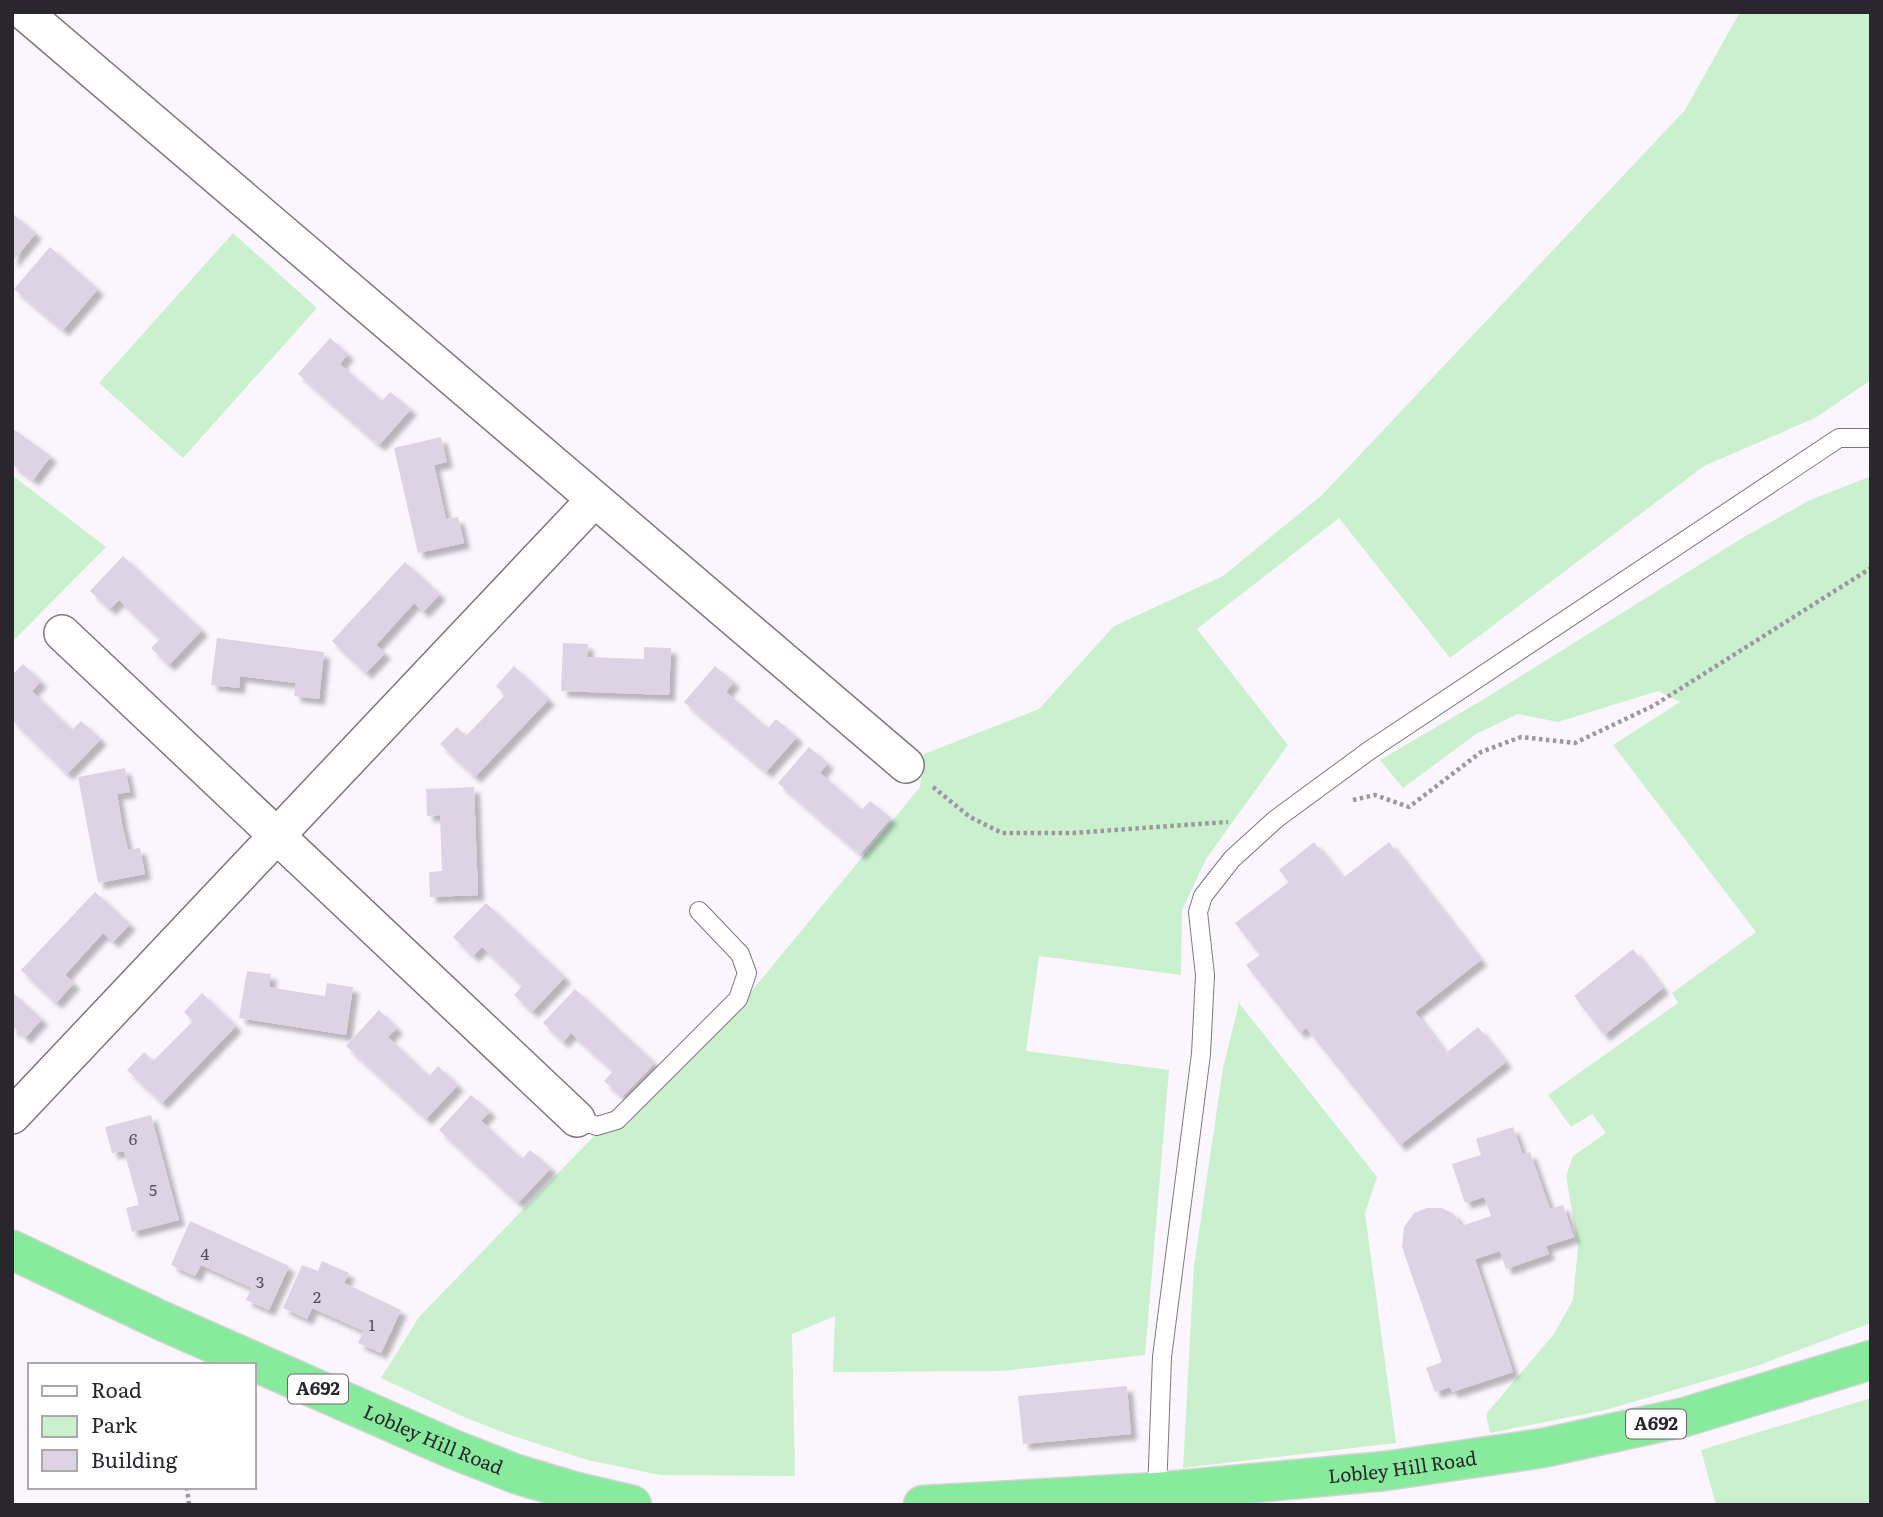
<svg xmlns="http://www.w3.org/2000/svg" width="1883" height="1517" viewBox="0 0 1883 1517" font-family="Literata,serif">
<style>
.green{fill:#caf0ce}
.building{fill:#ded3e5;filter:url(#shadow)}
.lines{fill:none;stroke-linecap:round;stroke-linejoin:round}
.service-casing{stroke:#7f7686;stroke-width:20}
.minor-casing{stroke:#7f7686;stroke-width:38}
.trunk-casing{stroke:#d4d4d5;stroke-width:41}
.path{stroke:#9c979f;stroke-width:4.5;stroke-dasharray:3.5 3.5;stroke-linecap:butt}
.service{stroke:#fff;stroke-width:18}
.minor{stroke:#fff;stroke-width:35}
.trunk{stroke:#87ea9c;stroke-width:38}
.labels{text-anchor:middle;stroke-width:5;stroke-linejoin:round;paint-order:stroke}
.number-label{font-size:16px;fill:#57515b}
.shield{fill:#fff;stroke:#6a676c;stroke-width:2}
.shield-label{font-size:18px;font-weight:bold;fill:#2a262d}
.street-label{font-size:19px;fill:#2a262d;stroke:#fff}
</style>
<defs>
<filter id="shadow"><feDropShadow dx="6" dy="6" stdDeviation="2" flood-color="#0004"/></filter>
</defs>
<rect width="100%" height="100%" fill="#fbf6fe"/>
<path class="green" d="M1740,12h131v368l-56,38 -111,48 -254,192 -111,-140 -142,111 91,116 -82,114 -24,51 -1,65 -142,-19 -13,95 143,19 -24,285 -142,16 -170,1 2,-56 -43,18 3,142 -135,-1 -72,-15 -78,-25 -46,-18 -83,-39 38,-61 175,-181 33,-11 114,-130 9,-2 170,-206 4,-33 115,-45 75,-83 109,-50 99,-81 363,-385z
M233,233l84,75 -134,150 -84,-75z
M12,475l94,72 -94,95z
M1869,477l2,1v845l-114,43 -152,44 -115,23 -4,-19 68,-80 19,-34 5,-53 -12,-71 7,-20 33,-23 -14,-19 -21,13 -23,-32 130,-92 -6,-10 84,-61 -143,-187 67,-43 -22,-11 -100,31 -40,-8 -42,20 -73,54 -23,-28 104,-61 260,-162 66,-37z
M1239,1003l138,174 -12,36 31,230 -213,25 11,-202 29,-198z
M1871,1398v107h-155l-15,-55z"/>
<path class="building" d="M12,213l24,20 -24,29z
M50,247l48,42 -35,41 -49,-41z
M330,338l18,16 -8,10 42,37 8,-9 21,17 -32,36 -81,-71z
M12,428l39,28 -18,24 -21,-16z
M441,437l6,25 -13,3 12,54 12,-2 6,26 -46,10 -24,-105z
M123,556l79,74 -33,35 -18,-17 9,-9 -41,-39 -9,9 -20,-18z
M405,562l35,32 -17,18 -9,-9 -38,42 9,8 -19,20 -34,-32z
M217,638l107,14 -5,47 -25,-3 2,-13 -56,-7 -1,12 -28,-3z
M563,643l25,1 -1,13 57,2v-12l27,1 -2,47 -108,-4z
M23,664l18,17 -9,10 40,39 9,-9 20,18 -34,35 -55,-54v-45z
M514,666l35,33 -74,78 -35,-33 17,-17 9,9 39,-41 -9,-9z
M715,666l19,16 -8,10 42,36 8,-9 21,18 -31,35 -82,-70z
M809,747l19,16 -8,10 22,19 20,18 8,-9 21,17 -31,36 -82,-71z
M125,768l5,24 -13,2 5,30 6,26 12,-2 5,26 -47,9 -20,-106z
M474,787l4,108 -48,2 -1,-25 13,-1 -2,-56 -13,1 -1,-27z
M1314,842l29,36 46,-36 92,118 -66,52 31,41 32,-26 28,35 -106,83 -94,-117 -6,5 -54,-68 14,-10 -25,-32 54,-41 -10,-12z
M95,892l35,32 -17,18 -10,-9 -20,22 -18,20 9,8 -18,20 -35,-33z
M486,903l79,74 -33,35 -18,-17 8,-9 -21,-21 -19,-18 -9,9 -20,-19z
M1633,949l30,39 -59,47 -30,-39z
M247,971l24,3 -2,13 29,5 27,4 2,-13 26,4 -7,48 -107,-17z
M575,989l80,74 -33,34 -18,-16 9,-10 -42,-38 -8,9 -20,-19z
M12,992l30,27 -17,19 -10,-10 -3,4z
M202,993l34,33 -74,77 -35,-33 17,-18 9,9 40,-40 -9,-9z
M379,1010l18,18 -9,9 41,39 9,-10 20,19 -32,34 -80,-73z
M471,1095l19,16 -9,10 41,38 8,-9 21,18 -33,35 -79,-73z
M151,1115l28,105 -47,12 -6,-24 13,-3 -15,-54 -12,2 -7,-26z
M1513,1127l10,28 7,-3 20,57 13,-4 11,32 -28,9 3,8 -43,15 -6,-18 -25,8 38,113 -61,20 -2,-5 -15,5 -9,-24 16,-6 -40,-115 2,-20 10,-14 13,-5h15l12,6 7,12 30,-10 -7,-19 -19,6 -13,-39 29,-9 -5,-16z
M190,1221l99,45 -20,44 -23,-10 6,-12 -51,-23 -6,11 -24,-11z
M322,1261l27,12 -5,10 57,27 -20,43 -23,-10 6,-12 -27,-12 -25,-11 -5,11 -24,-11 19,-43 16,6z
M1127,1386l4,48 -108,10 -5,-48z"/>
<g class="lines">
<defs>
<path id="service" d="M577,1119l20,7 20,-6 121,-121 9,-26 -7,-19 -41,-43
M1157,1492l5,-135 39,-303 4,-79 -7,-63 5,-16 29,-37 44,-40 94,-69 469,-312h32"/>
<path id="minor" d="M24,12l882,753
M62,633l515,486
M12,1116l582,-616"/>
<g id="trunk">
<path id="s1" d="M12,1250l148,70 290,128 66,26 57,17 59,14"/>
<path id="s2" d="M923,1505l234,-13 228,-21 158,-23 142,-31 186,-57"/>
</g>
</defs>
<use href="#service" class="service-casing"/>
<use href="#minor" class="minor-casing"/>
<use href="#trunk" class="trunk-casing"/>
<path class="path" d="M933,787l37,30 32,16h71l155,-11
M1353,800l22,-5 34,12 72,-55 40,-15 54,6 78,-37 218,-138
M187,1487l2,18"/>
<use href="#service" class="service"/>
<use href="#minor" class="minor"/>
<use href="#trunk" class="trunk"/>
</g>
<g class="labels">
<g class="number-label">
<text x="133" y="1145">6</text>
<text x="153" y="1196">5</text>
<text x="205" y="1260">4</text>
<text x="260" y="1288">3</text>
<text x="317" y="1303">2</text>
<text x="372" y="1331">1</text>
</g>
<g class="shield">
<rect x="288" y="1374.5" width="60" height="29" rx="5"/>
<rect x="1626" y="1409.5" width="60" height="29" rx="5"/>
</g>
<g class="shield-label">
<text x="318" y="1395">A692</text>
<text x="1656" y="1430">A692</text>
</g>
<g class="street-label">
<text dy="7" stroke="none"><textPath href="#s1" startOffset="462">Lobley Hill Road</textPath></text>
<text dy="7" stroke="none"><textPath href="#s2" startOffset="481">Lobley Hill Road</textPath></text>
</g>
</g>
<rect width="1883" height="1517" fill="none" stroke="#2a262d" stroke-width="28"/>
<rect x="28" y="1363" width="228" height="126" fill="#ffffff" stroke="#aaa8ab" stroke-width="2"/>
<rect x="42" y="1386" width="35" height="10" fill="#ffffff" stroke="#aaa8ab" stroke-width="2"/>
<text x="91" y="1398" font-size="21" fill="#2a262d">Road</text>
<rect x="42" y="1416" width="35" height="21" fill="#caf0ce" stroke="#aaa8ab" stroke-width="2"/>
<text x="91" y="1433" font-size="21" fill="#2a262d">Park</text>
<rect x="42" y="1450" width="35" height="21" fill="#ded3e5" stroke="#aaa8ab" stroke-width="2"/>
<text x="91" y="1468" font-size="21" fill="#2a262d">Building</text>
</svg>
